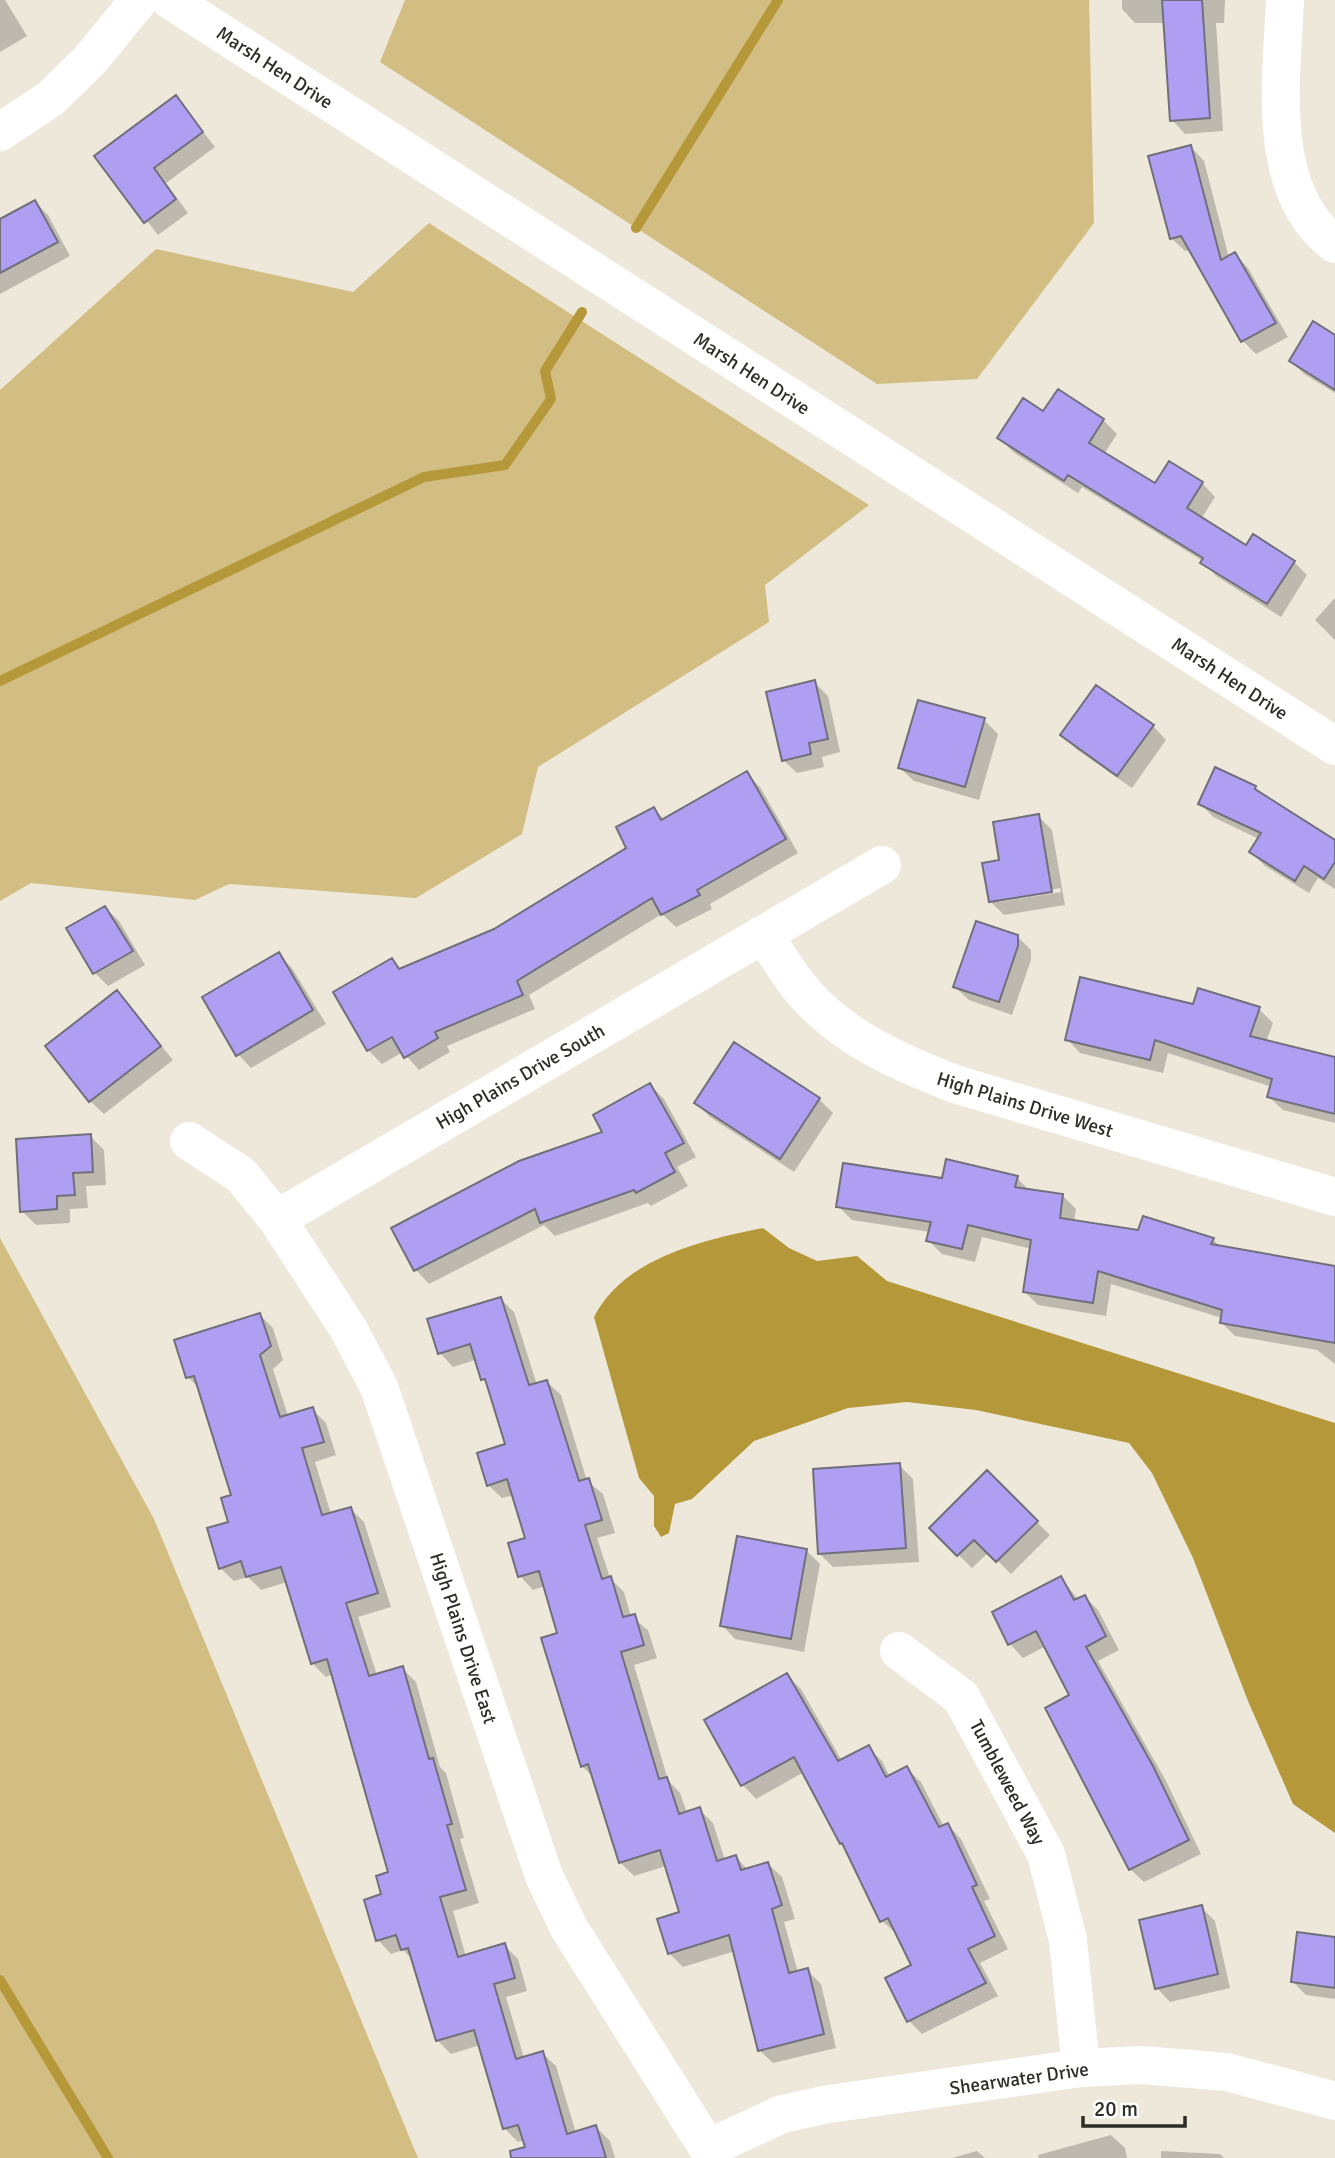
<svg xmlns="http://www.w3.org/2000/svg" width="1335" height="2158" viewBox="0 0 1335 2158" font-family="Signika,sans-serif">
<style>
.green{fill:#d2be82}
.water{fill:#b59839}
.shadow{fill:#0003;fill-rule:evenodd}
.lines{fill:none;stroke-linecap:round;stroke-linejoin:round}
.stream{stroke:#b59839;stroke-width:10}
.building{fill:#af9ff2;stroke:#716f7c;stroke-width:2}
.minor{stroke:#fff;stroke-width:38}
.labels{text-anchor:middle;stroke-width:6;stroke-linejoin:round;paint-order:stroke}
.street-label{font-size:19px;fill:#2d2b26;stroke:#fff}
</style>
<rect width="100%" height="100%" fill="#ede8da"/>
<path class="green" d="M405,0h684l5,223 -117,156 -100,5 -497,-322z
M429,223l440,282 -104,80 4,37 -231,145 -16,67 -106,64 -187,-14 -34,16 -164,-17 -31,18v-511l156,-141 197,43z
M0,1238l154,281 264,639h-418z"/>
<path class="water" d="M763,1228l26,20 28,13 40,-5 30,25 448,142v410l-42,-29 -45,-103 -55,-143 -41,-85 -23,-30 -153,-33 -69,-8 -59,6 -94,33 -62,58 -17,5 -6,29 -8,4 -7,-11v-30l-15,-18 -45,-161c30,-59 109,-77 169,-89z"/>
<path class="shadow" d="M0,0h5l22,36 -27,16z
M1122,0h103l-1,23h-8l7,108 -38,3 -13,-14 -7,-97h-30l-13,-14z
M176,98l39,49 -49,36 22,30 -30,22 -61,-79z
M1191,147l13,14 25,97 6,-4 13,14 40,69 -32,17 -13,-13 -52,-91 -6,1 -14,-13z
M35,202l13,13 22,41 -70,38v-73z
M1335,337v56l-31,-19 -13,-13z
M1044,414l59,6 14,14 -13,20 52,32 46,-3 13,14 -14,22 46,28 47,15 13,13 -26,42 -65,-41 -13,-15 -121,-74 -4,6 -65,-41 -13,-14z
M1335,598v42l-20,-20z
M814,682l14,14 12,56 -18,5 2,10 -27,6 -14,-13z
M984,720l14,14 -19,66 -65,-19 -14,-13z
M1153,726l13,14 -34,48 -56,-39 -14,-14z
M746,773l14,14 38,66 -88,51 2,5 -36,18 -14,-13 -133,81 6,14 -88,37 3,6 -31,18 -16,-18 -21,12 -14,-14 24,-90 10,10 93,-40 133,-82 26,-39 11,11z
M1255,787l13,13 67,42v47l-17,-11 -9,15 -44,-27 -14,-14 8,-13 -46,-22 -13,-14z
M1038,816l14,14 13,75 -61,10 -14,-14 11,-39zM1060,888l1,4 -62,10v-3z
M105,908l14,13 26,44 -37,21 -13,-13z
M1017,936l14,14v10l-19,55 -43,-15 -14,-13z
M278,954l14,14 34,56 -75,44 -13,-14z
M117,992l56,68 -69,54 -14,-13z
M1194,1006l65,3 14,14 -7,19 69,17v64l-52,-13 -14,-13 3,-10 -104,-34 -5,20 -83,-20 -13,-14z
M650,1085l14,14 32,58 -19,10 11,19 -37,20 -3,-3 -93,33 -11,-11 -115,59 -13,-14 -23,-41 212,-96z
M819,1099l14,14 -39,59 -84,-55 -14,-14z
M90,1136l14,14 2,35 -20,1 2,22 -18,1v14l-34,2 -14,-14z
M1017,1178l13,13 33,5 13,13 -2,13 139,17 8,9 114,23v93l-18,-14 -82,-14 -13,-13v-5l-111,-34 -5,32 -68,-11 -13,-13 7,-43 -50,-12 -7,25 -33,-8 -14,-14 2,-8 -78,-12 -14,-14 105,-26z
M501,1299l13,13 23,73 10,-3 14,13 26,86 16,13 12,39 -18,5 13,40 14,14 7,25 17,13 9,28 -23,7 34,115 12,13 7,20 12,-4 14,14 12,37 11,-3 12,13 20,-6 14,13 13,42 -11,3 14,50 9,-2 14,14 15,64 -63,15 -14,-13 -24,-99 -52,16 -14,-14 12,-39 -15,-48 -32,10 -14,-14 -26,-84 -12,-12 -22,-132 -15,-48 -12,4 -13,-14 8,-37 -14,-44 -12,3 -14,-13 20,-40 -30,-86 -25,8 -13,-14z
M260,1315l13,13 10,32 -10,9 15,47 24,-7 14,14 10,32 -21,7 16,52 20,-5 13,13 27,85 -33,10 19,58 25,-7 14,14 24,85 6,6 18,65 -4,1 19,64 -26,8 13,46 38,-12 14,14 9,32 -21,6 18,61 18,-5 14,13 20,67 20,-6 14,14 5,17h-85l-6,-18 -6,2 -14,-14 -24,-83 -29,9 -14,-14 -24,-80 -10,-10 -12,4 -13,-14 12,-66 -57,-200 -7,3 -14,-14 -25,-81 -26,8 -13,-13 -14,4 -14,-13 13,-72 -33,-107 -12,-12z
M899,1465l14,14 6,83 -86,5 -13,-13z
M987,1473l63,62 -39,39 -22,-22 -17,16 -41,-40z
M807,1551l13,13 -16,88 -69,-13 -13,-14z
M1061,1579l18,21 6,-3 13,13 21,40 -21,11 68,120 35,73 -57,28 -14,-13 -59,-173 -25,-50 -23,12 -13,-14z
M787,1675l14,14 41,72 26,-14 14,14 8,16 17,-8 14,13 23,45 4,-2 13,14 29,60 -6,2 24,48 -28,14 18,33 -76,38 -13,-13 4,-55 -16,-32 -15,-13 -35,-72 -43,-77 -48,27 -13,-14 -37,-64z
M1201,1907l14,14 15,67 -60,14 -13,-14z
M1335,1939v60l-29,-4 -13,-13z
M1111,2135l14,13 2,10h-88l-1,-3z
M977,2151l8,7h-33z
M1161,2151l59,3 4,4h-63z"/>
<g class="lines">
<path class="stream" d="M636,228l142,-228
M0,681l424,-204 81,-12 46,-66 -6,-28 37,-59
M0,1980l108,178"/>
</g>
<path class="building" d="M1162,0h40l8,118 -40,3z
M176,95l27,37 -49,36 22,31 -32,24 -50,-67z
M1191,145l30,115 14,-8 41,71 -35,19 -60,-106 -11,3 -22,-83z
M35,200l23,42 -58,31v-54z
M1313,321l22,14v55l-46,-29z
M1058,389l46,30 -15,24 66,40 14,-22 34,21 -16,26 59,37 7,-11 42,27 -28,43 -67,-41 3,-5 -135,-83 -4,6 -67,-43 26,-40 20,13z
M815,680l13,59 -19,4 2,11 -29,7 -16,-69z
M1096,685l58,40 -37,51 -57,-41z
M918,700l67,18 -20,69 -67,-19z
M1215,767l41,19 -1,3 80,51v22l-11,17 -20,-13 -9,15 -46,-29 12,-19 -63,-29z
M747,771l39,68 -89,51 3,5 -39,20 -9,-17 -135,83 6,14 -88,37 3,6 -34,20 -12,-21 -25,14 -34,-59 59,-34 7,11 95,-40 132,-81 -10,-21 38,-20 7,13z
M1039,814l13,78 -63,10 -7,-39 17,-3 -6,-38z
M105,906l28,45 -40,23 -27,-46z
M976,921l42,14v11l-19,56 -46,-15z
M279,952l34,58 -77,46 -34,-59z
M1080,977l113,27 5,-16 62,19 -10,29 85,21v57l-68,-17 5,-18 -117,-39 -5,20 -85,-20z
M117,990l44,56 -72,56 -44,-56z
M734,1042l86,56 -40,61 -86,-56z
M650,1083l34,60 -19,10 10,19 -39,21 -2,-3 -94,33 -5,-14 -121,62 -23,-43 128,-67 83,-29 -9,-17z
M91,1134l2,38 -20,1 2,22 -18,1v13l-37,3 -4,-73z
M946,1159l72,17 -3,11 48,7 -3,24 78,12 5,-14 71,22 -3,6 124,22v77l-115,-20 2,-13 -124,-39 -5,32 -70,-11 8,-52 -63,-15 -6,24 -36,-8 5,-19 -95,-15 7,-44 99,15z
M501,1297l28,88 18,-5 32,101 10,-3 13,42 -17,5 17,54 9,-3 12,41 12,-3 9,31 -23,7 38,127 8,-2 12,37 21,-7 17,54 19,-6 5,15 27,-8 14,43 -10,4 17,64 19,-5 16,66 -66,17 -29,-116 -61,19 -11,-35 22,-7 -19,-62 -41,13 -31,-99 -7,3 -40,-129 16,-5 -18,-62 -21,6 -10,-34 17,-5 -18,-59 -20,7 -10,-33 28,-9 -20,-65 -4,1 -11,-36 -32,10 -11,-35z
M260,1313l11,33 -11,9 20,62 33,-10 11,35 -22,6 20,67 29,-8 27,86 -32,10 23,73 34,-10 26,93 4,-1 19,66 -5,1 19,65 -26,7 18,60 47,-14 10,35 -21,6 22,75 27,-8 24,83 29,-9 10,33h-95l-1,-7 15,-4 -7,-22 -15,4 -29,-99 -38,11 -28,-93 -7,2 -5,-15 -20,6 -12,-41 17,-6 -5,-18 12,-4 -61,-213 -16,5 -30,-97 -35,10 -5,-16 -22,8 -12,-41 21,-6 -7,-24 10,-3 -37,-119 -8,2 -12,-38z
M900,1463l6,85 -88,6 -5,-85z
M987,1470l51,51 -42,41 -22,-22 -17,16 -28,-28z
M737,1536l70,13 -16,90 -71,-13z
M1061,1576l13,24 11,-5 21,41 -20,11 67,119 36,74 -60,30 -84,-162 24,-13 -33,-64 -28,14 -16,-33z
M787,1673l51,88 31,-16 17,32 21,-11 32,61 9,-4 29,62 -5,2 23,49 -27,13 18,34 -79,39 -22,-44 26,-13 -23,-47 -8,4 -38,-79 -2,1 -46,-87 -53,29 -37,-66z
M1202,1905l16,69 -63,15 -16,-69z
M1297,1932l38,5v51l-44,-6z"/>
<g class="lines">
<path class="minor" d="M170,0l1165,746
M1285,0c-3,78 -21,191 50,244
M0,132l50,-33 40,-39 49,-60
M763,934c14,20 27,44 44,62 40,44 94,67 148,88l380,113
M189,1141l52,34 36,44 72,111 30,57 165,489 25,52 145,230
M277,1219l605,-354
M899,1651l62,46 85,157 22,86 13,128
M709,2148l73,-34 47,-10 252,-36 60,-3 86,7 108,29"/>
</g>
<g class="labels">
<g class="street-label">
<text transform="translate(275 67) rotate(33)" y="7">Marsh Hen Drive</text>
<text transform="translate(752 373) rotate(33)" y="7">Marsh Hen Drive</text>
<text transform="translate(1230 678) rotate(33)" y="7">Marsh Hen Drive</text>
<text transform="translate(520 1076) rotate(-30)" y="7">High Plains Drive South</text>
<text transform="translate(1025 1104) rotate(17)" y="7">High Plains Drive West</text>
<text transform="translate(464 1638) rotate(72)" y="7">High Plains Drive East</text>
<text transform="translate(1008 1782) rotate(62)" y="7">Tumbleweed Way</text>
<text transform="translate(1019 2078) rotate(-8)" y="7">Shearwater Drive</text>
</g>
</g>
<path d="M1083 2116v10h102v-10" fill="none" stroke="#2d2b26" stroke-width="3.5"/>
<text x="1094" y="2116" font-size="21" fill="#2d2b26" stroke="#ffffff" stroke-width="5" paint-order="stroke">20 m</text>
</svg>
